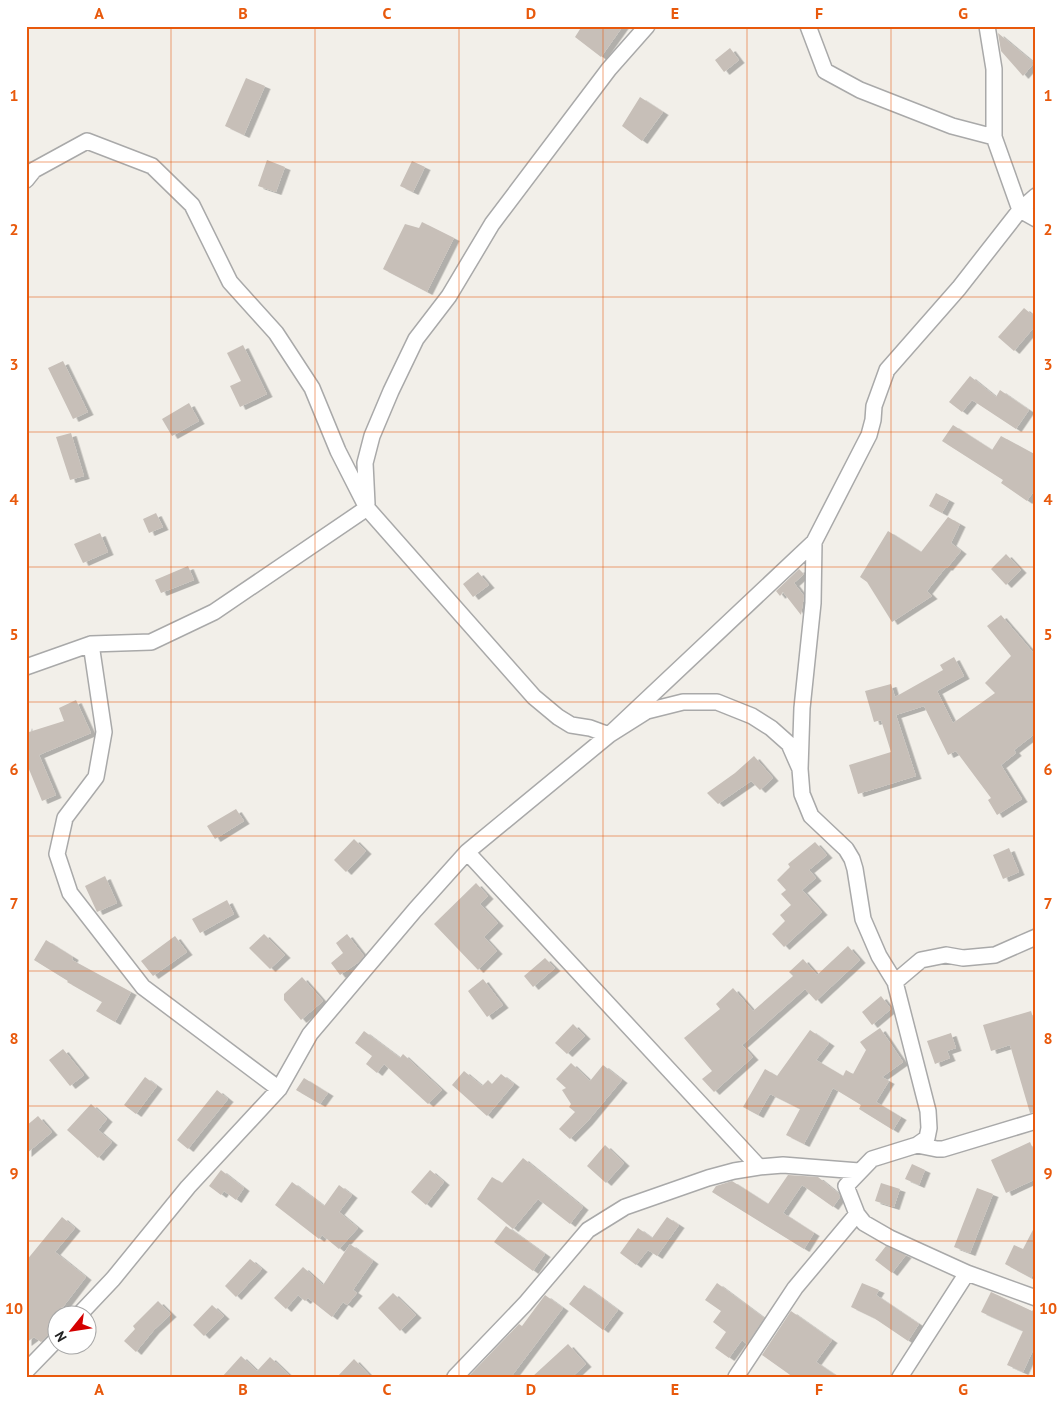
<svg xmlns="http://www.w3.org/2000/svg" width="1062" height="1403" viewBox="0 0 1062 1403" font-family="'PT Sans',sans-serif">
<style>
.building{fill:#c7bfb8;filter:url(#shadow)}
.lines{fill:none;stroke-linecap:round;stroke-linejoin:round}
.minor-casing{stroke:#a9a9a9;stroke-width:18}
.minor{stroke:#fff;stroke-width:15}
.grid{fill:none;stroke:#e8590c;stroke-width:1;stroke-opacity:0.55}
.neatline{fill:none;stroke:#e8590c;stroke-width:2}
.grid-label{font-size:16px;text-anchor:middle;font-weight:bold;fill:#e8590c}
</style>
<defs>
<filter id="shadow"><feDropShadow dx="5.5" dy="3" stdDeviation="0" flood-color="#0004"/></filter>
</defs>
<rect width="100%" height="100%" fill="#f2efe9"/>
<path class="building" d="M582,26h41l-22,31 -26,-20z
M998,33l36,30 -11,13 -22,-25z
M730,48l9,12 -15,12 -9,-12z
M246,78l19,8 -21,49 -19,-9z
M640,97l23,15 -21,29 -20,-15z
M267,160l18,7 -9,25 -18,-6z
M412,161l13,6 -12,25 -13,-6z
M422,222l32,16 -27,54 -44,-23 22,-45 14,4z
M1024,308l12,10v7l-22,26 -16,-14z
M243,345l24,49 -27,13 -10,-21 11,-5 -14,-28z
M63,361l25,51 -15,7 -25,-51z
M970,376l26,21 4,-7 29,20 -13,19 -44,-29 -10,12 -13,-10z
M189,403l10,18 -27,15 -10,-17z
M953,425l39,25 9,-14 35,19v33l-9,13 -26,-18 2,-3 -61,-39z
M71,433l13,43 -14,4 -14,-43z
M936,493l13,7 -7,13 -13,-7z
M156,513l7,14 -14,6 -6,-14z
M948,517l12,7 -9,19 10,8 -14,17 -1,-1 -19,24 5,5 -40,26 -25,-40 -7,-5 28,-46 33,21z
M100,533l8,19 -25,11 -9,-19z
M1006,554l15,16 -15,15 -15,-16z
M188,566l6,14 -33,13 -6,-13z
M799,569l5,5 -10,9 10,13 -3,19 -18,-23 -3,4 -4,-5z
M478,572l11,13 -16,12 -10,-13z
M1001,615l35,41v77l-22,17 2,3 -15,12 21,34 -25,16 -9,-15 3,-2 -35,-47 -8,4 -24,-49 -28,9 20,61 -58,18 -9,-29 42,-13 -10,-32 -7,2 -9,-31 26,-7 4,13 48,-27 -3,-5 14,-8 10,19 -27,15 16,32 42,-30 -10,-10 26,-27 -24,-30z
M76,700l15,33 -52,22 17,40 -14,6 -16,-39v-37l3,7 35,-11 -5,-13z
M754,756l19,22 -13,12 -9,-9 -33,23 -11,-11 28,-20z
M236,809l8,12 -29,18 -8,-13z
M354,839l12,12 -20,21 -12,-12z
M815,842l12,13 -18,15 7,8 -14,12 20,22 -38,35 -12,-13 13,-13 -5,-6 11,-10 -10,-11 5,-4 -9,-10 13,-13 -2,-3z
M1009,848l10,24 -16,7 -10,-24z
M105,876l12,27 -20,9 -12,-26z
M476,883l12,13 -8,8 18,19 -14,14 13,14 -19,19 -44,-46z
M227,900l7,14 -34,19 -8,-14z
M264,934l21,21 -15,14 -21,-21z
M347,934l17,22 -5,6 -19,13 -9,-12 12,-10 -7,-10z
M175,936l12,16 -34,24 -12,-15z
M46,940l27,17 -1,3 59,32 -16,30 -19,-11 6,-9 -35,-20 1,-1 -34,-21z
M848,946l12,14 -44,41 -11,-12 -63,56 11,12 -39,35 -12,-13 10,-8 -28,-33 36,-29 -4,-5 17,-16 20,23 40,-35 -4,-4 14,-13 14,16z
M545,958l10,10 -22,19 -9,-11z
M302,977l21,24 -22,19 -17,-20v-6z
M483,979l20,26 -16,12 -19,-26z
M881,996l10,13 -19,16 -10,-13z
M1031,1011l5,16v85l-6,1 -20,-68 -19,6 -8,-26z
M573,1024l12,12 -18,18 -12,-11z
M880,1028l23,34 -21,15 7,4 -13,21 25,15 -8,13 -34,-21 2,-4 -28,-17 -29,56 -18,-9 14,-26 -30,-15 -12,21 -15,-8 22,-38 12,7 33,-46 19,13 -13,17 27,16 3,-6 7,4 13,-24 -6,-8z
M364,1031l36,27 3,-4 39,36 -14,14 -44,-40 -7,9 -11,-9 6,-8 -17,-13z
M951,1033l5,15 -9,3 3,7 -15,6 -8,-23z
M63,1049l21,26 -14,11 -21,-26z
M571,1063l19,18 13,-16 19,15 -35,42 -17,17 -11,-10 16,-17 -6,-5 2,-3 -9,-14 4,-2 -10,-9z
M464,1071l18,15 6,-6 4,4 9,-10 13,10 -27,32 -35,-31z
M145,1077l12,9 -21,28 -12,-9z
M304,1078l24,15 -8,11 -24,-14z
M217,1090l11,9 -40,50 -11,-9z
M91,1104l16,15 -9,11 14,12 -14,16 -31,-28z
M38,1116l14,16 -26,22v-28z
M1030,1142l6,13v24l-30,14 -15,-33z
M605,1145l19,18 -18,20 -19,-17z
M523,1158l60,49 -13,17 -32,-25 -25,30 -36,-30 15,-22 10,6z
M912,1164l13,6 -6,15 -14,-6z
M221,1170l23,18 -8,12 -12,-9 -3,4 -12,-9z
M430,1170l14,12 -18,23 -15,-13z
M788,1175l30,2 21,17 1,3 -7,10 -31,-22 -19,28 31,20 -10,16 -92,-57 4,-6 16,-5 36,23z
M292,1182l32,24 15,-21 13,10 -13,17 19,16 -19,21 -17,-14 -3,4 -44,-34z
M881,1183l19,6 -6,18 -19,-6z
M977,1188l16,6 -23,59 -16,-6z
M62,1217l13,11 -20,24 31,25 -23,30 7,5 -1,4h-11v9l-17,17 -7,-5 -8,6v-82z
M667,1217l12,8 -22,31 -9,-6 -12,15 -16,-12 18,-25 14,10z
M1036,1224v45l-5,9 -26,-14 9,-19 9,4z
M506,1226l39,28 -12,17 -39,-29z
M350,1244l23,17 -20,29 4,3 -10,12 -4,-3 -11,15 -24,-19 -3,3 -7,-6 -12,14 -12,-11 29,-31 20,18z
M886,1246l20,9 -14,18 -17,-13z
M250,1259l12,10 -26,28 -11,-11z
M717,1283l47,35 -17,26 -5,-4 -13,18 -14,-10 11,-16 -13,-10 8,-11 -16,-11z
M862,1283l17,7 -3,5 43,29 -11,17 -34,-23 -23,-11z
M584,1285l34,25 -15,20 -34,-26z
M991,1292l41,19 4,-4v37l-13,28 -16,-7 16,-34 -42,-19z
M393,1293l23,22 -16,16 -22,-23z
M545,1295l18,13 -52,69h-43l51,-53 3,2z
M158,1301l13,13 -17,16 -18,22 -12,-11 11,-12 -2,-3z
M212,1305l12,11 -20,20 -11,-11z
M791,1311l41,29 -16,22 22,15h-45l-31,-22z
M568,1344l18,20 -14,13h-40z
M241,1356l16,15 13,-14 21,20h-69z
M354,1359l17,18h-34z"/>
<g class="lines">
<defs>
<path id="minor" d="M808,26l17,45 35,19 92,36 42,11
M987,26l7,43v68l26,73 16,9
M26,180l8,-10 53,-29 65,25 40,39 38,77 46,51 36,55 26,63 29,57 167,189 24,20 13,8 19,3 19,7 38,-24 36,-9h34l35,14 19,12 18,16 11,25
M367,504l-2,-41 7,-27 19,-45 25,-52 33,-43 43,-72 117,-155 38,-43
M814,542l-1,61 -11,105 -2,61 2,25 9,22 35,33 6,10 3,10 8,50 16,37 16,26 33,129 1,17 -2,10 -10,7 -45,14 -26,27 11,28 7,9 26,15 77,35 -67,104
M91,644l13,88 -8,45 -31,41 -8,36 13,39 73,94 136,102
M26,667l65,-23 60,-2 63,-30 153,-104
M467,852l292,315
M895,982l26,-22 25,-5 17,3 32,-3 41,-18
M917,1145l20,4h6l93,-28
M967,1273l69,25
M78,1316l35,-37 75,-92 91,-98 31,-55 105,-124 52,-58 142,-117 205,-193 55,-107 4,-15 1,-14 13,-36 72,-82 61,-78 16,-14
M26,1371l32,-33
M455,1377l70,-73 63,-74 37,-23 83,-29 26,-7 25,-4 24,-2 76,6
M736,1377l59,-89 62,-74"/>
</defs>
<use href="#minor" class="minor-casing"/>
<use href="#minor" class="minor"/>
</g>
<path class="grid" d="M171,26v1351M315,26v1351M459,26v1351M603,26v1351M747,26v1351M891,26v1351M26,162h1010M26,297h1010M26,432h1010M26,567h1010M26,702h1010M26,836h1010M26,971h1010M26,1106h1010M26,1241h1010"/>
<rect width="1062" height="1403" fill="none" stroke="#ffffff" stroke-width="55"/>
<g transform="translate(72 1330) rotate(240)"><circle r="24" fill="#ffffff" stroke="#a7a7a7"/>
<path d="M0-4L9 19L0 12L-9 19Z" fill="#d40000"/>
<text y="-8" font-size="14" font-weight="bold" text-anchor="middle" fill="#222222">N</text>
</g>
<rect x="28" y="28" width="1006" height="1348" class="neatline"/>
<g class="grid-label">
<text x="99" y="19">A</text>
<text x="243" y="19">B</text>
<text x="387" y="19">C</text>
<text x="531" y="19">D</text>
<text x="675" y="19">E</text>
<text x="819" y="19">F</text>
<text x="963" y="19">G</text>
<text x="14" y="101">1</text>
<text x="1048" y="101">1</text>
<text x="14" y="235">2</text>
<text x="1048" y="235">2</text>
<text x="14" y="370">3</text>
<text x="1048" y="370">3</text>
<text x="14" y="505">4</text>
<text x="1048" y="505">4</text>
<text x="14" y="640">5</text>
<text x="1048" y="640">5</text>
<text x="14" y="775">6</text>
<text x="1048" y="775">6</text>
<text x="14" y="909">7</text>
<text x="1048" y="909">7</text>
<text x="14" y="1044">8</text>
<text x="1048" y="1044">8</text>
<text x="14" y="1179">9</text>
<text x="1048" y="1179">9</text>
<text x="14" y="1314">10</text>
<text x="1048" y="1314">10</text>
<text x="99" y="1395">A</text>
<text x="243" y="1395">B</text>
<text x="387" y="1395">C</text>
<text x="531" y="1395">D</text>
<text x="675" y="1395">E</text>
<text x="819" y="1395">F</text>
<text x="963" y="1395">G</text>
</g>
</svg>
